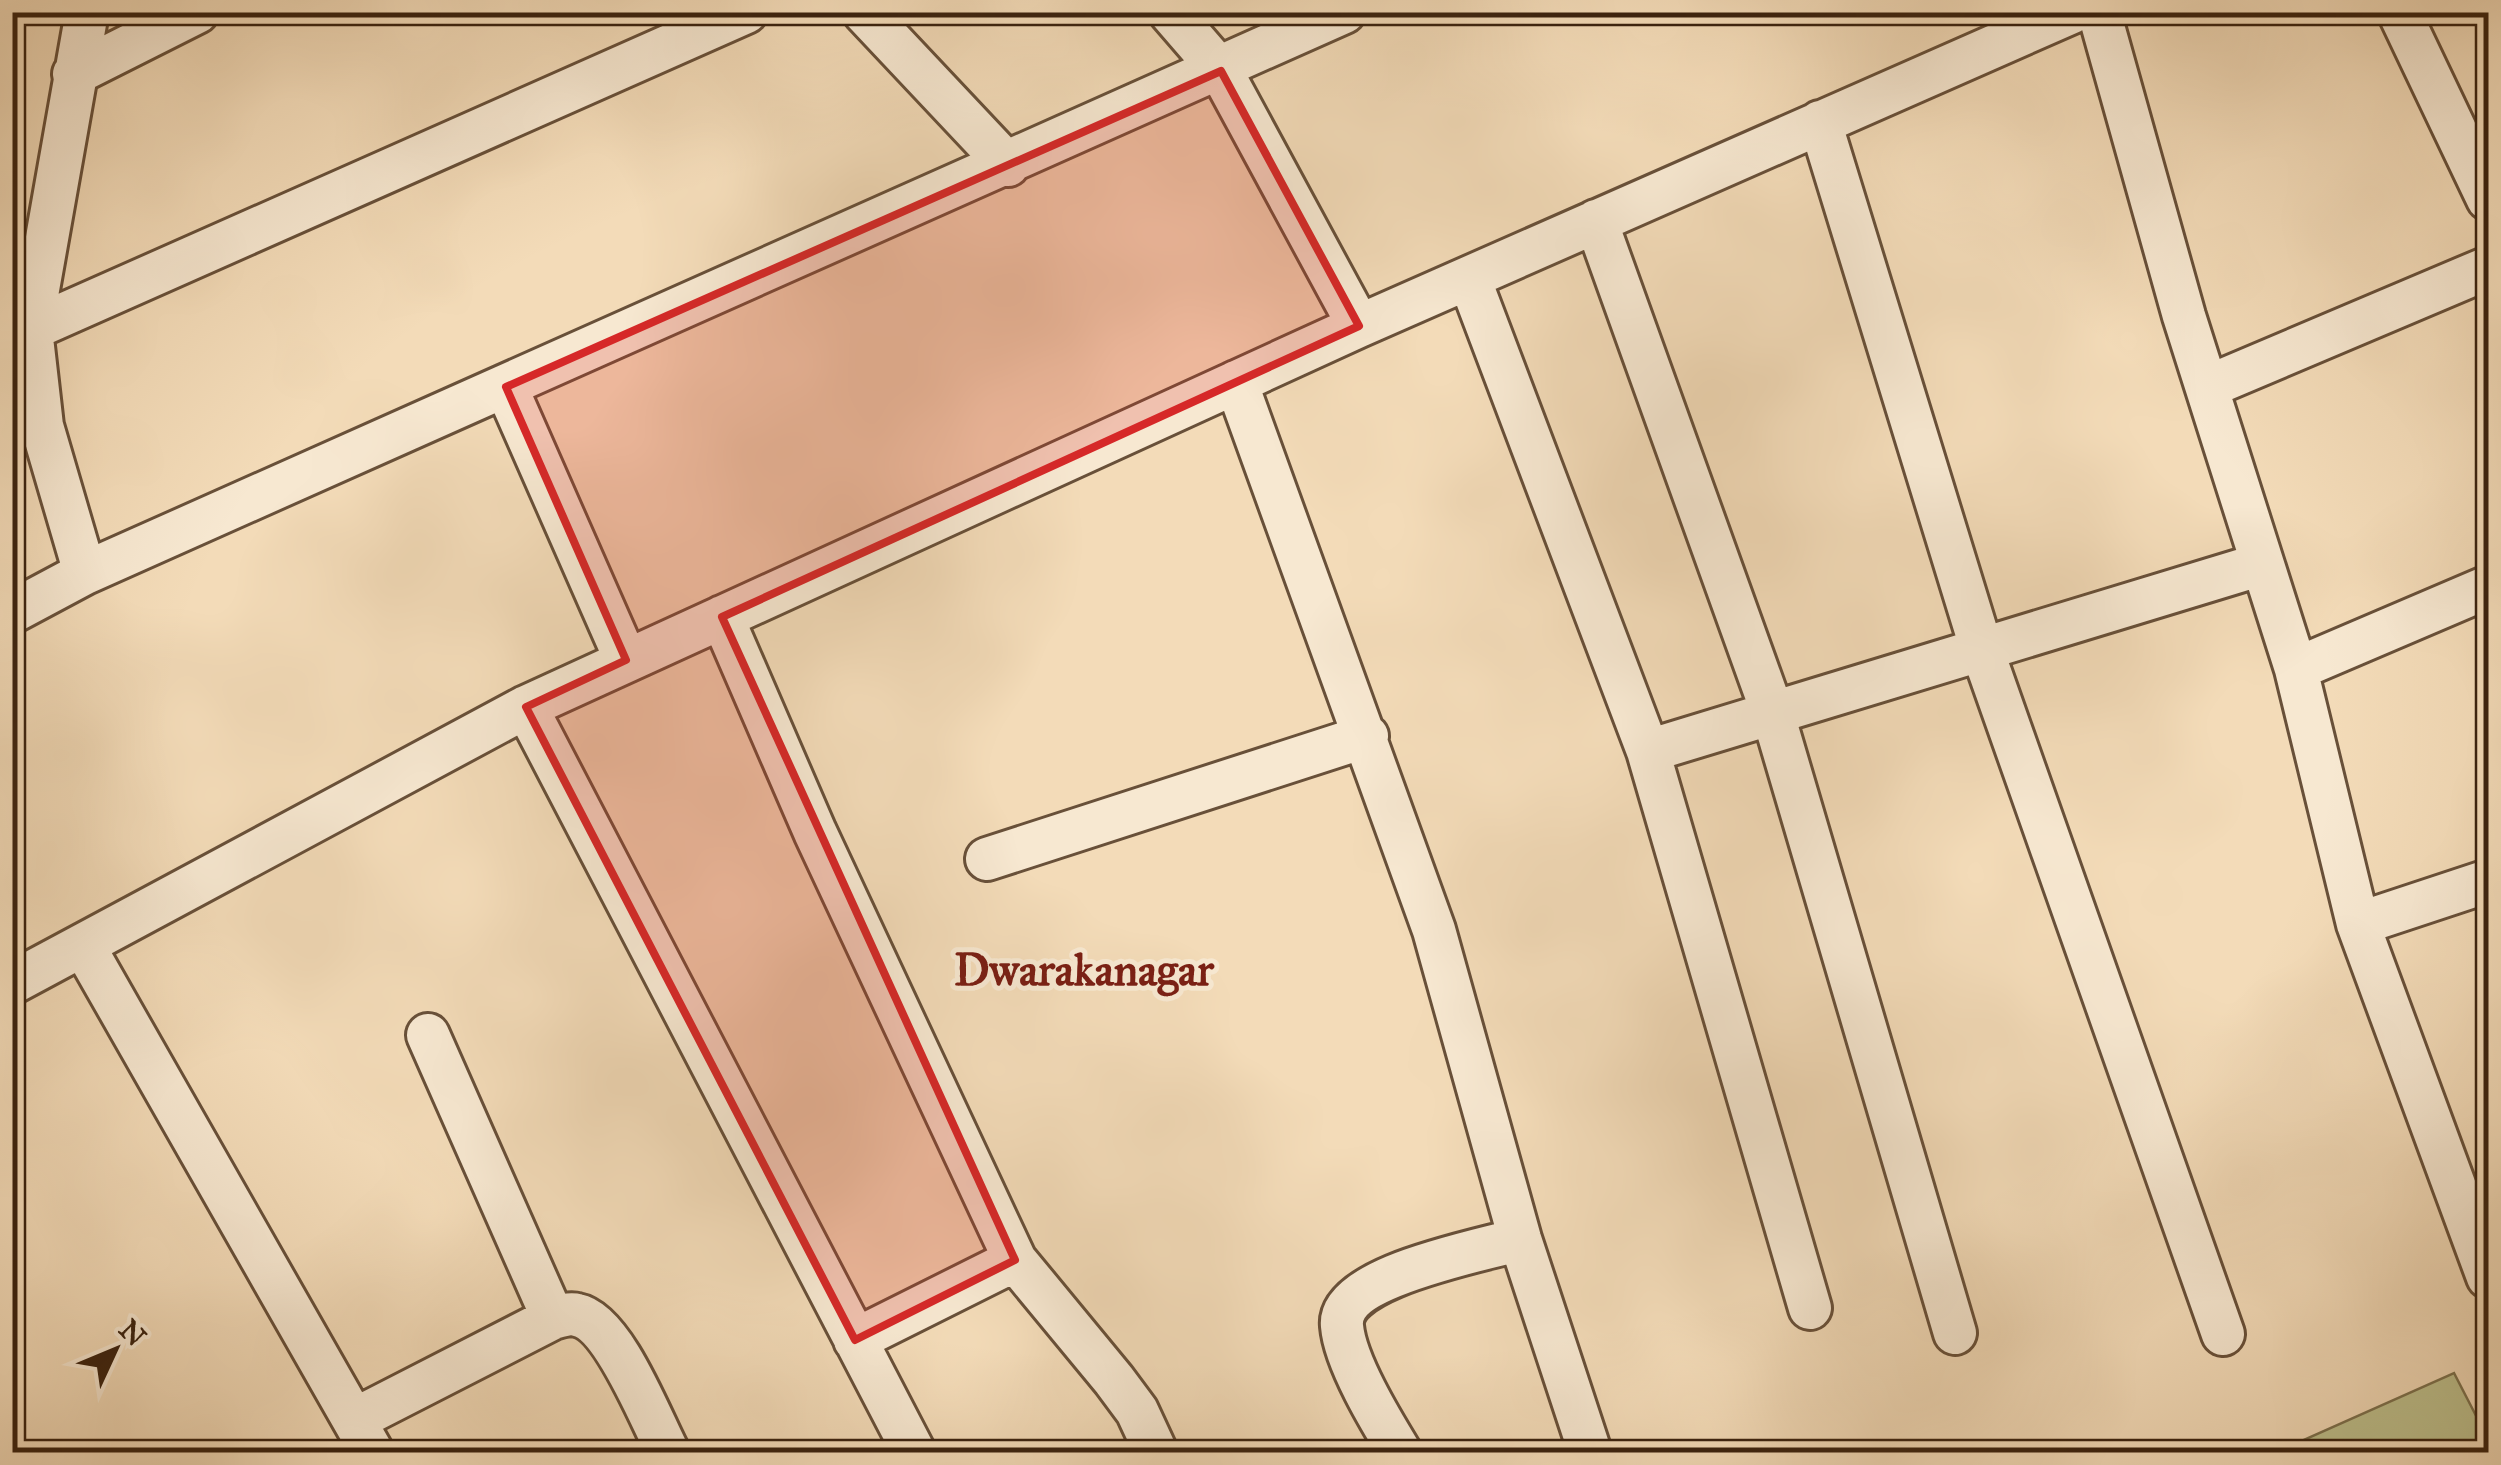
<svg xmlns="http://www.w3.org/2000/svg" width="2501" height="1465" viewBox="0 0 2501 1465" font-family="'IM FELL Great Primer',serif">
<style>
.green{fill:#bdc08d;stroke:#7c714e;stroke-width:2.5}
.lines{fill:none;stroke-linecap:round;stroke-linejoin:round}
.minor-casing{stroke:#685039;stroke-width:48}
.minor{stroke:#f7e8d1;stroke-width:42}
.marked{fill:#d62828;fill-opacity:0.2;stroke:#d62828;stroke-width:8;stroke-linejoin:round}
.labels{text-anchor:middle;stroke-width:10;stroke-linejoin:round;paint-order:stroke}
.district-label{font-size:45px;font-weight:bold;fill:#7a1f14;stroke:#f7e8d1}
</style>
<rect width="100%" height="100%" fill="#f3dbb8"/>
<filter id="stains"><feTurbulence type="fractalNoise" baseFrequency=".002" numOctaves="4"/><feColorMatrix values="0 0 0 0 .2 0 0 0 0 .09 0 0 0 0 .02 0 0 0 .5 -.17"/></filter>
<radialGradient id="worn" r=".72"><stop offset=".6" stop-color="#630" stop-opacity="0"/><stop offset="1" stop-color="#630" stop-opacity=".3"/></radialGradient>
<path class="green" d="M2454,1373l34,66v13h-211z"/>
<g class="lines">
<defs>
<path id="minor" d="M864,12l144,153
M1170,12l51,59 138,255
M2099,12l85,304 112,353 62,255 130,353
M2399,12l89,187
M74,74l123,-62
M1820,122l161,525 242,687
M1596,221l176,490 183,622
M1469,278l179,473 162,557
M31,329l715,-317
M1236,382l198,548 86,309 70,213
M506,387l120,273
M2207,387l281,-119
M85,573l-43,-147 -11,-97 56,-317
M12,612l73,-39 1259,-561
M722,617l93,215 200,428 99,120 23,31 19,41
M2296,669l192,-82
M526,707l388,745
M1648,751l614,-187
M987,859l380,-123
M2358,924l130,-43
M83,945l289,507
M12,983l514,-276 833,-381 713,-314
M428,1035l125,283
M855,1340l160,-80
M354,1420l199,-102c7,-2 17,-5 24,-3 37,7 74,105 91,137
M1400,1452c-19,-31 -55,-90 -58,-126 -5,-50 139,-75 178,-87"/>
</defs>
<use href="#minor" class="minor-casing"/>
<use href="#minor" class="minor"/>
</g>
<path class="marked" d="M1221,71l138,255 -637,291 293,643 -160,80 -329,-633 100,-47 -120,-273z"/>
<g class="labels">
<g class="district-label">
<text x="1084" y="985">Dwarakanagar</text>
</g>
</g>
<rect width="2501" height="1465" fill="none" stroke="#f3dbb8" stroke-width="50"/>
<rect x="15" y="15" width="2471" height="1435" fill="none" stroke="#3a220f" stroke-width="5"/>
<rect x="25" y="25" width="2451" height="1415" fill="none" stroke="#3a220f" stroke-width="2.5"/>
<g transform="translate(115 1350) rotate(46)" stroke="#f7e8d1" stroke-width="8" paint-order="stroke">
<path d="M0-8L18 38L0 25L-18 38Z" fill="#3a220f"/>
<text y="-15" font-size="28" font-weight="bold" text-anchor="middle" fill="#3a220f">N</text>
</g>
<rect width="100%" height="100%" filter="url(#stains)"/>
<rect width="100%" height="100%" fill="url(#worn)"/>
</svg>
